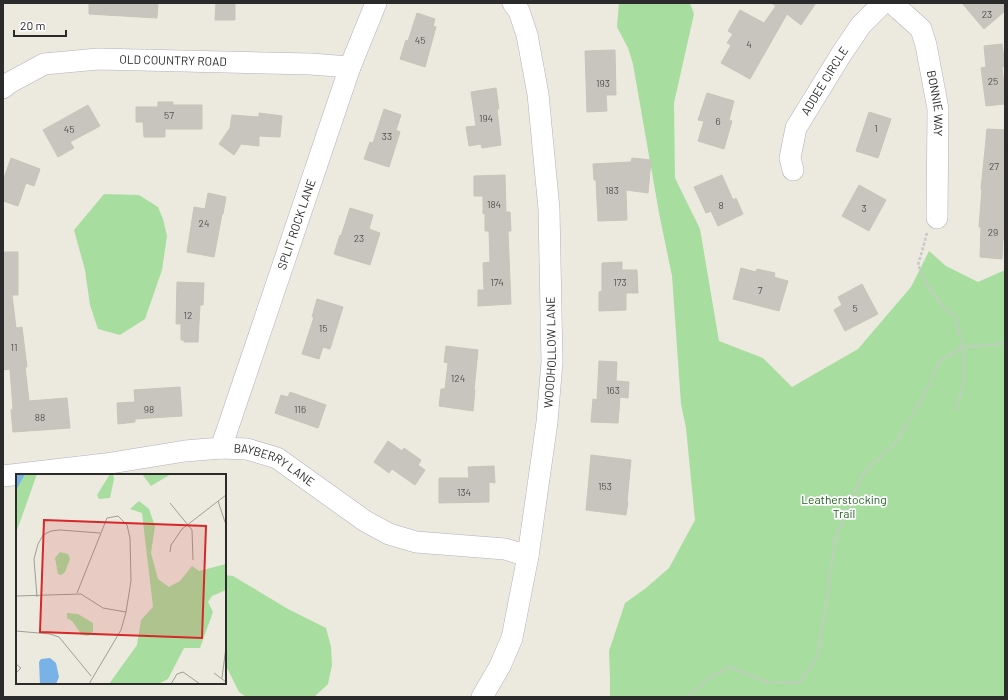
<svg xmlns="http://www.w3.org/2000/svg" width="1008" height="700" viewBox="0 0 1008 700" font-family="Barlow,sans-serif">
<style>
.green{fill:#a7de9f}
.building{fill:#c7c5bd;stroke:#c7c5b8}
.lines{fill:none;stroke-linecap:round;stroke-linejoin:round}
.minor-casing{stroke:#b2b1bd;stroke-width:22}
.path{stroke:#c8c8c8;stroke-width:2.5;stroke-dasharray:3 2;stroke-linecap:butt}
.minor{stroke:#fff;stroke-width:21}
.labels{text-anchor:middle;stroke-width:3.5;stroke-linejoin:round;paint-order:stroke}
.number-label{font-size:10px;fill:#525250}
.street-label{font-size:12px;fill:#2b2b2b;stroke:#fff}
.park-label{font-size:12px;fill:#206320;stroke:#fff}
.inset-road{fill:none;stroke:#9f9d96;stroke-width:1}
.view{fill:#d62828;fill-opacity:0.15;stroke:#d62828;stroke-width:2}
.inset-edge{fill:none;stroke:#2b2b2b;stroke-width:2}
</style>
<rect width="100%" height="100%" fill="#ece9de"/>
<path class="green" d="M619,3h71l4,11 -20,89 1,75 25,51 19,112 44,17 29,29 66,-38 53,-62 18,-36 17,15 32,16 27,-12v427h-395v-19l-1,-27 16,-48 21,-15 23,-20 26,-48 -9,-92 -5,-24 -9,-128 -13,-63 -26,-149 -5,-16 -11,-21z
M104,194l35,1 19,12 5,12 4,17 -5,34 -17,49 -25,16 -22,-6 -8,-24 -5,-35 -11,-40z
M225,575l8,1 55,33 38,19 5,19 1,18 -4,19 -14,13h-68l-7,-5 -14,-28z"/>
<path class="building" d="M89,3h69l-1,15 -68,-4z
M216,3h19v17h-20z
M771,3h45l-15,22 -14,-11 -37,65 -29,-16 10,-18 -4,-2 6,-9 -5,-3 12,-21 24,13 12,-17z
M962,3h43v8l-21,18z
M417,13l18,6 -2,7 3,1 -11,40 -25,-8 6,-19 2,1z
M1002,44l3,22 -3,1 3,27v2l-2,1 1,7 -18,2 -5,-38 5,-1 -2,-21z
M615,50l1,45h-10l1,16 -20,1 -2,-61z
M496,88l3,21h-2l4,36 -19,3 -1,-4 -12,2 -3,-19 10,-1 -5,-34z
M707,93l27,8 -5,19 3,1 -8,28 -26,-8 6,-20 -6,-1z
M158,102h15v3h29v24h-37v8h-21l-1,-15h-7v-15h22z
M88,105l12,21 -30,16 4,6 -16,9 -15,-27z
M384,109l17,6 -5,15 4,2 -11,35 -25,-8 6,-17 3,1z
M869,112l22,7 -13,39 -22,-7z
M259,113l23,3 -2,21 -21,-1v10l-18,-2 -7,11 -15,-11 11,-16 2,-13 27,2z
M987,129l18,1 -2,18h2v91h-2l-1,20 -22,-2 1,-30h-2l3,-38h-1z
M11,158l29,11 -6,17 -8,-3 -8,23 -15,-5v-20z
M632,158l19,2 -3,33 -22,-3 1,30 -29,1 -2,-41h-2l-1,-16 38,-2z
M505,175l1,37h4l1,19h-3l3,73 -33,2v-16h6l-1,-27 7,-1 -1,-31h-4v-18l-2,1v-18h-9v-20z
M722,175l11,25 3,-2 7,16 -25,12 -7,-15 -5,2 -12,-26z
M859,185l27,15 -17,31 -27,-15z
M208,193l18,4 -3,17h-1l-8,43 -27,-5 7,-45 11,2z
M350,208l23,7 -4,14 11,4 -10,32 -36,-11 6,-19 1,1z
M3,252h15v43h-6l4,33 6,-1 5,40h-2l4,34 38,-3 3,30 -57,4 -2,-22 2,-1 -3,-40 -7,1z
M622,262v8h15l1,23h-12v17l-27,1v-19l3,-1v-28z
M741,268l15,4 1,-3 18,4 -1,4 14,4 -9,30 -46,-12z
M177,282l27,1 -1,22h-3l-2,37h-14v-2h-3v-16h-5z
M862,284l16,30 -33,17 -11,-21 8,-5 -4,-8z
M317,299l26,8 -13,42 -7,-2 -4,12 -17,-5 12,-37h-2z
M446,346l32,4 -4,40h1l-2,21 -34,-5 2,-17h4l3,-26 -4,-1z
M599,361l18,1 -1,19 13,1 -1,16 -8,-1 -2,26 -27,-1 2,-23 4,1z
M180,387l2,29 -47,3v3l-17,2 -1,-21 18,-1 -1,-12z
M290,392l36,13 -8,23 -43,-15 6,-18 7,2z
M388,441l14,10 2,-3 17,12 -3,5 7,5 -10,15 -23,-16 -3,4 -15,-11z
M591,455l40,5 -4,42h1l-2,13 -40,-5z
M494,466l1,17 -6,-1v20l-50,1v-25h30l-1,-11z"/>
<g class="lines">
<defs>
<g id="minor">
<path id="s1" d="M892,3l29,26 5,16 12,64 -1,109"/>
<path id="s2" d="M3,88l6,-5 35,-19 54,-5 212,5 40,3"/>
<path id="s3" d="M793,170l-3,-12 6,-30 46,-75 19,-28 22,-22"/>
<path id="s4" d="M221,448l129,-381 26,-64"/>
<path id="s5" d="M3,476l102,-12 80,-13 36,-3 26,1 30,9 88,63 24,13 27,8 89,7 23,7"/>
<path id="s6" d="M482,697l18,-31 12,-28 16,-82 19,-134 5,-60 -3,-153 -11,-115 -11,-59 -8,-24 -6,-8"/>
</g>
</defs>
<use href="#minor" class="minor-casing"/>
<path class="path" d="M927,233l-3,11 -6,21 10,22 15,20 11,8 9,32 1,33 -7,29
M688,697l22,-20 20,-10 38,15 31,1 18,-26 10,-58 8,-60 28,-65 33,-32 29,-49 14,-31 24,-15 38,-3 4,-1"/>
<use href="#minor" class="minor"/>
</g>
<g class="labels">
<g class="number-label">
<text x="987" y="18">23</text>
<text x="420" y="44">45</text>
<text x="749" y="48">4</text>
<text x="993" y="85">25</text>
<text x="603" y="87">193</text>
<text x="169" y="119">57</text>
<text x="486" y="122">194</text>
<text x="718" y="125">6</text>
<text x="876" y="132">1</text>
<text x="69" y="133">45</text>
<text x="387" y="140">33</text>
<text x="994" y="170">27</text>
<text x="612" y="194">183</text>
<text x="494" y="208">184</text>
<text x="721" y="209">8</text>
<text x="864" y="212">3</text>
<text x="204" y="227">24</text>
<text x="993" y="236">29</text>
<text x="359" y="242">23</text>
<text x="497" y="286">174</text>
<text x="620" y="286">173</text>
<text x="760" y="294">7</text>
<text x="855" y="312">5</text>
<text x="188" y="319">12</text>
<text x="323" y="332">15</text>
<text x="14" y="351">11</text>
<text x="458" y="382">124</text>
<text x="613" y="394">163</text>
<text x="149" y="413">98</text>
<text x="300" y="413">116</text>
<text x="40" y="421">88</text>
<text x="605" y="490">153</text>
<text x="464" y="496">134</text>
</g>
<g class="street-label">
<text dy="4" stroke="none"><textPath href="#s2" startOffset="177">OLD COUNTRY ROAD</textPath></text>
<text dy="4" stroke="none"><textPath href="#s3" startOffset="98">ADDEE CIRCLE</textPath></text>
<text dy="4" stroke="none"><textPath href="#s1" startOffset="115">BONNIE WAY</textPath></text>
<text dy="4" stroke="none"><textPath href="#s4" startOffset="236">SPLIT ROCK LANE</textPath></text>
<text dy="4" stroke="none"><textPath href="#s6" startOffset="355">WOODHOLLOW LANE</textPath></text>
<text dy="4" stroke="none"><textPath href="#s5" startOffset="277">BAYBERRY LANE</textPath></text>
</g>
<g class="park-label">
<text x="844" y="504">Leatherstocking<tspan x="844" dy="14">Trail</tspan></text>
</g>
</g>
<g transform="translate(16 474)">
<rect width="210" height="210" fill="#ece9de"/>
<path d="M0,0h21l-21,59zM94,0h3l1,5 -4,19 -11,1 -2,-4zM126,0h29l-20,12zM123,27l10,8 6,17 -4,27 7,26 11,8 11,-6 12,-15 7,5 27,-7v26l-14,6 -4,6 5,10 -13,36h-16l-16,31 -10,5h-49l28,-39 4,-25 12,-13 -11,-94 -12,-4zM44,78l8,2 2,5 -5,13 -4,3 -3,-1 -3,-16zM51,139l11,1 15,9v9l-5,4 -6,-1 -10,-14 -5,-3z" fill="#a7de9f"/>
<path d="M0,0h9l-9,16zM34,184l6,5 3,14 -3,7h-16l-1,-22 2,-3z" fill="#79b2e6"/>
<path class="inset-road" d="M202,27l8,24M154,29l22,27 1,30M154,78l1,-7 11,-16 44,-34M61,119l30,-75 11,-2 9,9 3,13 1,43 -5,31 -5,18 -32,54M0,122l65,-2 22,14 23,4M21,123l-3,-38 4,-15 5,-9 8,-4 9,-1 40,3M0,157l34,3 9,3 32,39M0,190l5,4 -5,5M198,199l12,9M206,204l4,-31M155,210l6,-10 6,-2 17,12"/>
<path class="view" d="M28,46l162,6 -4,112 -162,-6z"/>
<rect width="210" height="210" class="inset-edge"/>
</g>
<rect width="1008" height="700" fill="none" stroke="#2b2b2b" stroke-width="8"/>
<path d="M14 30v6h52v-6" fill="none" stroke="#2b2b2b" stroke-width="2"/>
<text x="20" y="30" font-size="12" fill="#2b2b2b" stroke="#ffffff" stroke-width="3" paint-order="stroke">20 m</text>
</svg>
